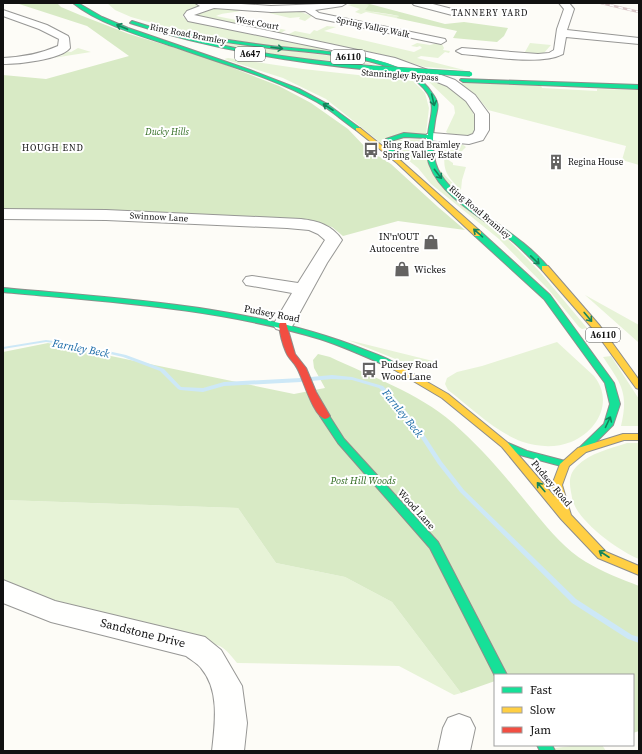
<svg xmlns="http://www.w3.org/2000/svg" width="642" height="754" viewBox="0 0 642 754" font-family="'Source Serif 4',serif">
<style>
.green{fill:#e7f3d7}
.forest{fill:#d8eac5}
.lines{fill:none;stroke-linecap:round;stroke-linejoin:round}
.stream{fill:#cde8f7;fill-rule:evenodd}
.street-casing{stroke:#979795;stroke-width:2}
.fast-casing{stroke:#8e8d8b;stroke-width:2}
.slow-casing{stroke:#8e8d8b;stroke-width:2}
.jam-casing{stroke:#8e8d8b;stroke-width:2}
.street{fill:#fffffe;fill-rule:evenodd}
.fast{fill:#16e098;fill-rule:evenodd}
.slow{fill:#ffcf43;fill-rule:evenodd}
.jam{fill:#f24e42;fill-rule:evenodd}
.rail-casing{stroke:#d9c6c7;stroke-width:2.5}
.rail{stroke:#fff;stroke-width:1.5;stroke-dasharray:4.5;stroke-linecap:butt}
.fast-bridge-casing{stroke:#858482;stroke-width:5.5;stroke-linecap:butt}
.fast-bridge{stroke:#16e098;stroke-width:4.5}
.oneway{stroke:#14835b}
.labels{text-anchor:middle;stroke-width:4;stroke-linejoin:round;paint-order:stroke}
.far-neighbourhood-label{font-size:9px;letter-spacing:1px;fill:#111;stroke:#fff}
.far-street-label{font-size:9px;fill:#111;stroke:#fff}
.shield{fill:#fff;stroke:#585858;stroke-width:1}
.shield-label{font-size:9px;font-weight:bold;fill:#111}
.far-park-label{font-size:9px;font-style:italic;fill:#2f6b1f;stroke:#fff}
.far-poi-label{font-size:9px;fill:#111;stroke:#fff;text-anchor:start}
.poi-label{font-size:10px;fill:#111;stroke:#fff;text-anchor:start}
.street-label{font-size:10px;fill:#111;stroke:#fff}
.park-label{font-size:10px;font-style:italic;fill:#2f6b1f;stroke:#fff}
.water-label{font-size:11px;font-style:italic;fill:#1768a6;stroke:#fff}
.near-street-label{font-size:12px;fill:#111;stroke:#fff}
</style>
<rect width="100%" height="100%" fill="#fdfcf7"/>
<path class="green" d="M107,3h85l9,3 -17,8 -1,3 9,4 159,32 -93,-9 -85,-15 -42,-12 -16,-7z
M356,3l14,2 3,7 26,4 -3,2 -30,-6 -19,8 14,-6 -6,-2 5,-3 -12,-4z
M210,8l33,2c-8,3 -19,2 -27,6l70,14 -7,4 -84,-18v-2z
M273,11h25l14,5 -7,5 -6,-2 1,-2 -10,1 -21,-5z
M327,26l9,1 -12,4 90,21 8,-4 -2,-2 -3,1 -6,-1 6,-3 13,2 11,-3 3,6 -1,2 7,1 -1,2 -4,-1 -7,6 -17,-2 -4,2 47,12 -39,-3 -45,-13 -93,-19 8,-4 15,3 4,-4 3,1z
M198,39l133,17 47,9 -109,-10z
M530,43l21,2 -8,9 -11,1 1,-2 -8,-1z
M78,48l13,4 -38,6 11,-3 -3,-1 4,-3 6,1z
M228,58l75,11 110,12 12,12 4,15 -3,26 -45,9 -55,-44 -43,-21 -59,-19z
M428,81c4,0 9,0 13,2 19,8 41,29 33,51 -8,4 -21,4 -28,-2l9,-19 -1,-7z
M458,83l83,2 1,3 55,3v-2l42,1v75l-17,-5 4,-14 -138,-36 -12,-15z
M424,139l1,16 115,117 47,56 -5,1 -3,-2 -31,-38 -49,-50 -68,-55 -13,-16 -26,-21 1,-6 5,-1z
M456,143l6,1 4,3 -7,7 -10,1 -2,4 6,4v2l13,2 -4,13 -1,10c-17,-17 -18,-20 -16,-44z
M585,295l54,30v20l-1,-3z
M348,340l89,22 -7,5 -12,1z
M557,342l37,34c20,25 4,55 -23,66 -15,6 -33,5 -48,0 -25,-8 -54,-36 -75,-52l-3,-6 2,-6 10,-6 25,-6z
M611,356l28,43v27h-18c8,-34 0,-42 -18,-69z
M627,443h12v116c-20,-8 -57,-35 -65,-55 -2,-3 -2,-8 -3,-12 -2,-10 -2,-18 6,-26 13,-13 32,-17 50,-23z
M3,500l235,8 38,55 69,14 47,25 69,91 -7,2 -55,-29 -162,-3c-15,-19 -18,-21 -42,-17l-192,-55z
M579,745h23l4,6h-58l-1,-2z"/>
<path class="forest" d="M16,3h41l4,4 19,8 49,19 79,24 71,28 32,17 37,26 19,20 24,15 47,43 27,23 -67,-9 -55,15 -11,-9 -19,-5 -310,-11v-136l43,4 83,-23 -42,-30z
M357,3h9l79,21 19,-2 44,6 -4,8 -7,6 -44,-4 4,-7 -61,-13 3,-2c-12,-3 -23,-3 -34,-6l4,-5z
M48,343l246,51 31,-6 -11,-20 -1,-8 5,-6 12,3c42,20 87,35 123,66 31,27 57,59 83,91 15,18 30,36 50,48 17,10 35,17 53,24v145l-6,2v-58h-138v6l-34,12 -69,-91 -47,-25 -69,-14 -38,-55 -235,-8v-148z"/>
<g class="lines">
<path class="stream" d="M46,340l30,4 50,11 38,14 17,18 22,1 21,-6 77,-4 3,2 -3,2 -77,4 -21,6 -23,-2 -2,-1 -18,-18 -37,-14 -47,-11 -30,-4 -43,7v-2z
M332,375l20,2 31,9 15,15 23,29 21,32 22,28 112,109 56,36 7,2v6l-11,-4 -56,-36 -112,-111 -22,-28 -21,-32 -23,-29 -15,-15 -27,-8 -20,-1 -21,2 -3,-2 3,-2z"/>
<defs>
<path id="street" d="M195,3h31l45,3 76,-3 -5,3 -27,4 4,3 126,26 1,2 -5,3 -125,-26 -11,-7 -34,1 -57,-4 -20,7 201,43 60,22 20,15 14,19v16l-6,10 -14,4 -42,-4 -2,-3 2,-3 5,-1 36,3 5,-2 2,-4v-16l-9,-13 -19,-15 -27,-11 -33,-12 -21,-6 -178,-36 -4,-6 3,-4 13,-5z
M412,3h17l27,7 1,2 -5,3 -38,-10z
M559,3h10l5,6 -7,21 72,8v6l-73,-7 -3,17c-23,12 -74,2 -101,0l-6,-3 6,-3 76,6 11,-1 5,-3 3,-21 7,-20z
M3,10l44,15 21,11 1,2 1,10c-10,12 -52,16 -67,16v-6c20,-1 37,-4 55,-12l1,-7 -20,-10 -36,-13z
M3,209l103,1 195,9c17,2 31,6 41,21l-15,23 -34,62 -3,4 -7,2 -7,-2 -3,-4 19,-32 -40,-7 -6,-1 -3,-4 3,-4 6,-1 46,7 27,-43 -7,-6 -9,-4 -22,-2 -181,-8 -103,-1z
M3,580l52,21 150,36 16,13 21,36 5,37 -3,28h-32c3,-27 8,-61 -11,-83 -4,-5 -10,-8 -15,-12l-135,-34 -48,-19z
M459,714l11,4 5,10 -5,23h-32l5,-23 5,-10z"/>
<path id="fast" d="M73,3h5l24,14 26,11 122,42 49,19 28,15 34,25 -5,1c-13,-9 -25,-20 -39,-28 -42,-24 -91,-37 -136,-53 -33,-11 -81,-24 -108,-46z
M132,21l38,12 2,-2c33,5 66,11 99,15 44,5 135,6 161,47 9,12 5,15 3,28 -3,16 -4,39 6,54 9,14 23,24 35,33 25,19 53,36 73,60l-1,2h-6c-10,-10 -20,-21 -31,-30 -25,-20 -70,-43 -81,-74 -4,-8 -3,-19 -3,-28l-23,-1 -13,4 -1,4 11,15 -5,1 -12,-16 2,-6 18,-6 24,2c1,-15 8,-27 0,-41 -24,-39 -118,-41 -159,-46 -33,-4 -65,-9 -96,-15 65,19 131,27 198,33l3,2 -3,2c-82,-8 -162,-21 -241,-47z
M461,79l178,6v4l-176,-7 -3,-2z
M475,232h6l69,63 64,88 6,21 -7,21 -27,27h-8l-1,-2 27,-26 6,-20 -5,-21 -61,-84 -69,-63z
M3,288c120,11 250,17 362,62 10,4 29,10 35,17l-4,3 -3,-1c-24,-11 -48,-22 -73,-30 -102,-31 -211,-37 -317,-47z
M325,413l3,1 16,25 94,103 69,133 -12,1 -65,-128 -92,-105 -18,-27z
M508,443l19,8 42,11 1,2 -1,2 -4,1 -45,-12 -15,-7 -2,-2 2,-2z
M537,745h15l3,6h-15z"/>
<path id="slow" d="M356,128h4l41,33 80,71v4h-6l-78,-73 -41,-33z
M542,266h6l52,60 39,54v9l-3,-1 -42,-58 -52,-60z
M396,364l52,30 60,49 47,54 -3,-12 8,-21 18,-16 45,-14h16v6h-15l-38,12 -17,14 -7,19 9,30 35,37 33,14v9l-41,-17 -37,-39 -59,-72 -60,-49 -49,-29 -1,-2 1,-2z"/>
<path id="jam" d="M280,323h6l9,31 11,14 10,24 14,24 -2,2 -3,1c-12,-3 -22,-41 -28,-51 -3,-6 -9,-10 -11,-16 -4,-9 -6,-18 -7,-27z"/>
</defs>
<use href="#street" class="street-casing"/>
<use href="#fast" class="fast-casing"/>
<use href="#slow" class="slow-casing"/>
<use href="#jam" class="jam-casing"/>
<use href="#street" class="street"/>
<use href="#fast" class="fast"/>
<use href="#slow" class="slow"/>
<use href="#jam" class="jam"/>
<defs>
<path id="rail" d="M601,3l38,9"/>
</defs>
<use href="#rail" class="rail-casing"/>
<use href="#rail" class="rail"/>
<defs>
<path id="fast-bridge" d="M371,68l99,6"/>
</defs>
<use href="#fast-bridge" class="fast-bridge-casing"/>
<use href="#fast-bridge" class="fast-bridge"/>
</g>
<defs><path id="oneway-shaft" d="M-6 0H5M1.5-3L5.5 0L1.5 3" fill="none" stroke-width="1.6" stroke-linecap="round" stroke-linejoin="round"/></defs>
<g class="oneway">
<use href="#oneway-shaft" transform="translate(122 27) rotate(-157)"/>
<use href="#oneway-shaft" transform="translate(277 48) rotate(7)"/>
<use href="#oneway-shaft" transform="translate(433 100) rotate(77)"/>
<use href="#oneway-shaft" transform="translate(328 107) rotate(-147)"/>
<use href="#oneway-shaft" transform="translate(438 174) rotate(52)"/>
<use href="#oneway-shaft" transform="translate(478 233) rotate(-139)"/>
<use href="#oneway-shaft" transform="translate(535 260) rotate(44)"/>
<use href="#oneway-shaft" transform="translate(588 317) rotate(50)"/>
<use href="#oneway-shaft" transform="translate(608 422) rotate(-65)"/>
<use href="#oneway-shaft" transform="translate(541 487) rotate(-130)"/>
<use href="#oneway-shaft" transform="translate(604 554) rotate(-147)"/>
</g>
<defs>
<symbol id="bus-bare" viewBox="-9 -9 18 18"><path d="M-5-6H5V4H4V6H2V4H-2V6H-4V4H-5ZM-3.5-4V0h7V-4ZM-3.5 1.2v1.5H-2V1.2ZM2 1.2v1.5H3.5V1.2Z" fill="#646362" stroke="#fff" stroke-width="2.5" paint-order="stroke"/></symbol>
<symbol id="building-bare" viewBox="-9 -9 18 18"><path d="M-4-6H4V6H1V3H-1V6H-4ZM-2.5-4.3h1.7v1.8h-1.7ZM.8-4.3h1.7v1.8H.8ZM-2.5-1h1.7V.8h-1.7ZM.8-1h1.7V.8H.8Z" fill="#646362" stroke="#fff" stroke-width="2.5" paint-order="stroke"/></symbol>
<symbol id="shop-bare" viewBox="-9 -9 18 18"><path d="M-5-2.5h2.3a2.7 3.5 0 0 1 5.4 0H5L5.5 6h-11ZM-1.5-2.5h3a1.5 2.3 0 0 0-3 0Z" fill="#646362" stroke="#fff" stroke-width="2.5" paint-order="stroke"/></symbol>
</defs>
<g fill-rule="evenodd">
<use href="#bus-bare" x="360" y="139" width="22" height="22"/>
<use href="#building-bare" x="545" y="151" width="22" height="22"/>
<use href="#shop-bare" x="420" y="231" width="22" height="22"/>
<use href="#shop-bare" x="391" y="258" width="22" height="22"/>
<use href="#bus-bare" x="358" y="359" width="22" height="22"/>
</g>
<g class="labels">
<g class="far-neighbourhood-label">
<text x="490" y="16">TANNERY YARD</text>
<text x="53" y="151">HOUGH END</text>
</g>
<g class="far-street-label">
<text transform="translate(257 23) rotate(10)" y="3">West Court</text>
<text transform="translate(373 27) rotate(12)" y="3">Spring Valley Walk</text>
<text transform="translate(188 34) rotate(11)" y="3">Ring Road Bramley</text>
<text transform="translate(400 75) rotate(4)" y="3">Stanningley Bypass</text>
<text transform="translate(480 212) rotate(40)" y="3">Ring Road Bramley</text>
<text transform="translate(159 217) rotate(3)" y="3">Swinnow Lane</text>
</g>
<g class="shield">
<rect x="235" y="47" width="30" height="14" rx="3"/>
<rect x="331" y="50" width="34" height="14" rx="3"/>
<rect x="586" y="328" width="34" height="14" rx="3"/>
</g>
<g class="shield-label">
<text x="250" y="57">A647</text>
<text x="348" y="60">A6110</text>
<text x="603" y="338">A6110</text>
</g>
<g class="far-park-label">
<text x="167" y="135">Ducky Hills</text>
</g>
<g class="far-poi-label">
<text x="383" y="148">Ring Road Bramley<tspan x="383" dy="10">Spring Valley Estate</tspan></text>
<text x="568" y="165">Regina House</text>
</g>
<g class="poi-label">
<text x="419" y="240" text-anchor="end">IN'n'OUT<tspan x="419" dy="12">Autocentre</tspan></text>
<text x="414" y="273">Wickes</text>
<text x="381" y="368">Pudsey Road<tspan x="381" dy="12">Wood Lane</tspan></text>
</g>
<g class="street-label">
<text transform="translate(272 313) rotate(11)" y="4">Pudsey Road</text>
<text transform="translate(552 483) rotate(50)" y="4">Pudsey Road</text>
<text transform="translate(417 509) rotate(48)" y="4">Wood Lane</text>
</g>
<g class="park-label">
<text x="363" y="484">Post Hill Woods</text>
</g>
<g class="water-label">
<text transform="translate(81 348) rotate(11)" y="4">Farnley Beck</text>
<text transform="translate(403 413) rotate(51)" y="4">Farnley Beck</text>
</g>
<g class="near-street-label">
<text transform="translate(143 633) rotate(14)" y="4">Sandstone Drive</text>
</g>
</g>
<rect width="642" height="754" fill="none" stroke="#111111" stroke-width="8"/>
<rect x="494" y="674" width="140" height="72" fill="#ffffff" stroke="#a0a0a0"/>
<rect x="502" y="687" width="20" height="6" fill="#16e098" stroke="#a0a0a0"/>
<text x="530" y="694" font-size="12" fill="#111111">Fast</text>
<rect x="502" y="707" width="20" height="6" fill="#ffcf43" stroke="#a0a0a0"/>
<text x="530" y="714" font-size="12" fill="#111111">Slow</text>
<rect x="502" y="727" width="20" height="6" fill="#f24e42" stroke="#a0a0a0"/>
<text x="530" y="734" font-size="12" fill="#111111">Jam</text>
</svg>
